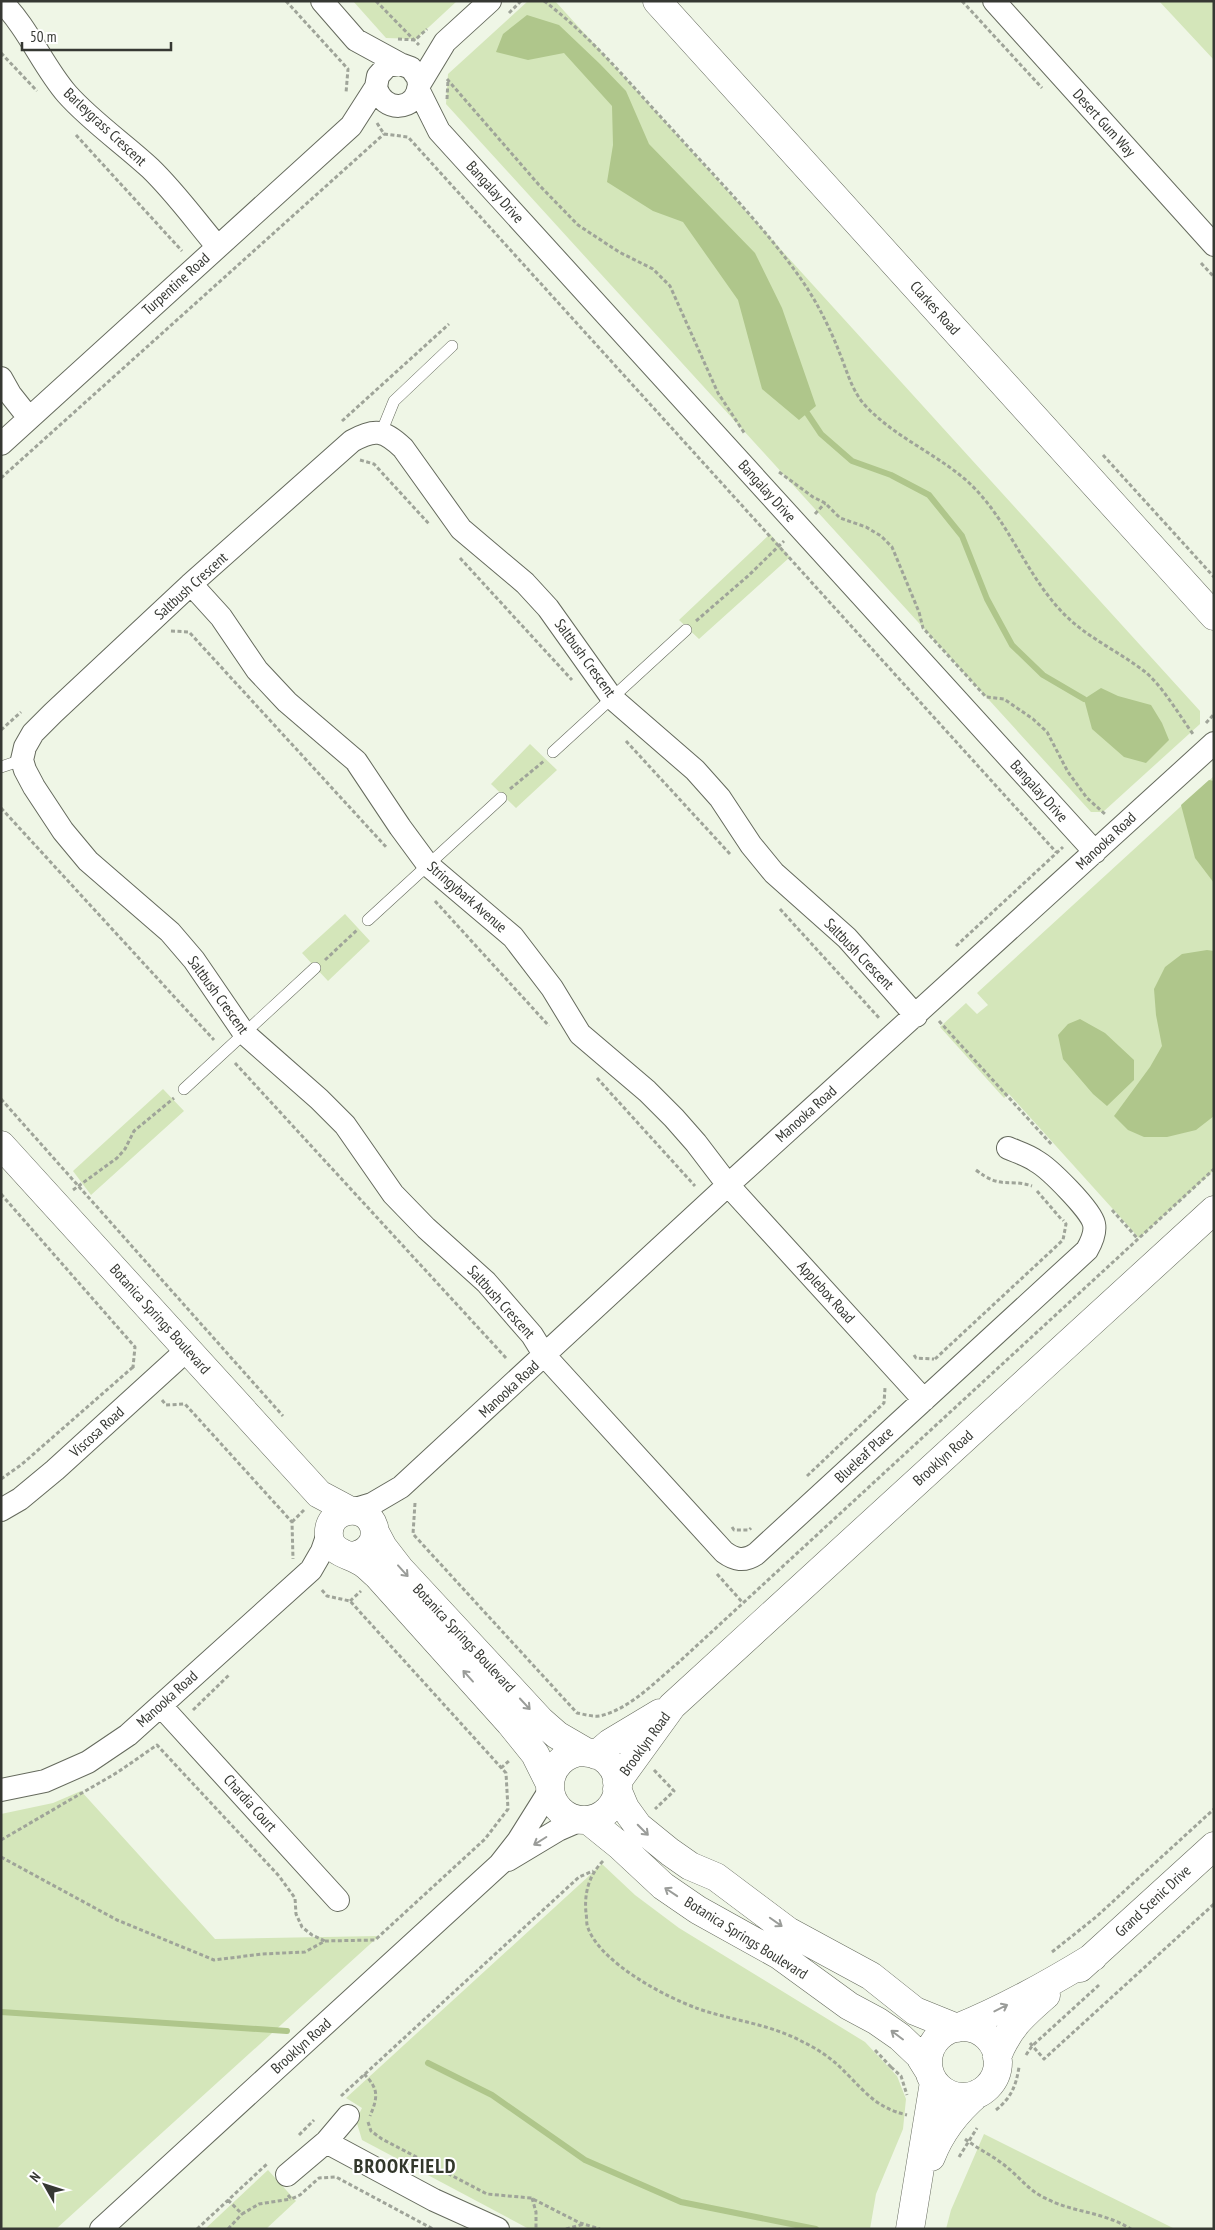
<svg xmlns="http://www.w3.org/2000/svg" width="1215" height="2230" viewBox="0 0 1215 2230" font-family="'PT Sans Narrow',sans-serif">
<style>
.green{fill:#d4e6ba}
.water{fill:#afc68b}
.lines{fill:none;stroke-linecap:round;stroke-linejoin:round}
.stream{stroke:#afc68b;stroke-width:6}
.lane-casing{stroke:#656a5d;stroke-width:12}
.street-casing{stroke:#656a5d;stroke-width:24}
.secondary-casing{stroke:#656a5d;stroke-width:29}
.path{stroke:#9fa499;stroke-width:3;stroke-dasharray:4 2.5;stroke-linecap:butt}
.lane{stroke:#fff;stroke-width:11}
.street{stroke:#fff;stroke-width:22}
.secondary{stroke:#fff;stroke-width:28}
.oneway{stroke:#9a9c99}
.labels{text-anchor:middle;stroke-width:4;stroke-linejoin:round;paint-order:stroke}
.street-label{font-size:15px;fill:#363833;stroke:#fff}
.district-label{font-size:20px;font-weight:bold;letter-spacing:1px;fill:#32372b;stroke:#fff}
</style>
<rect width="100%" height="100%" fill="#eff6e6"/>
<path class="green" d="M353,1h104l-41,38 -30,-1z
M528,1h27l645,710v13l-97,88h-12l-645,-708 2,-30z
M1159,1h55v59z
M770,534l20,23 -91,82 -20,-19z
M530,744l27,26 -41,38 -25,-24z
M1214,776v394l-75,68 -130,-144 -5,4 -64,-71 26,-24 11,11 11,-9 -11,-12z
M345,914l25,27 -42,40 -26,-28z
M163,1089l21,22 -93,84 -18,-24z
M81,1791l134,148 164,-3 -323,293h-55v-415l52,-11z
M602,1864l33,31 44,33 186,114 32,34 9,23 -3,30 -27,65 -6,35h-341l-167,-89 -6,-20 6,-12 -16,-10z
M984,2134l191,95h-229l5,-19z
M268,2170l28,31 -30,28h-61z"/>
<path class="water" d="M527,15l32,10 41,39 26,27 23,53 106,109 27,55 34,98 -17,14 -37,-31 -24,-89 -55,-78 -30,-11 -46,-29 6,-37 -1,-39 -48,-53 -36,7 -32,-8 7,-18z
M1101,688l17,8 33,9 11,18 7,17 -23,23 -22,-6 -32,-28 -8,-30z
M1209,780l5,1v102l-19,-25 -14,-53z
M1207,950l7,1v165l-18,14 -29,7h-23l-16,-7 -14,-14 36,-49 12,-21 -6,-31 -2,-26 11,-22 17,-13z
M1080,1019l25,14 29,27v20l-27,26 -14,-12 -30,-35 -5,-24 10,-11z"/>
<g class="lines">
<path class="stream" d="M807,413l14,21 31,27 39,14 38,20 33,41 25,63 25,46 31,30 41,24
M1,2012l286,19
M428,2063l64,32 93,65 96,42 135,27"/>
<defs>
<path id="lane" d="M381,433l13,-32 58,-55
M553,752l133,-122
M1,767l21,-7
M368,920l133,-122
M184,1089l131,-121"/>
<path id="street" d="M1,1c28,28 41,64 66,93 25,28 56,49 83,74 25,24 45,52 67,78
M322,1l34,39 44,24
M994,1l220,244
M419,85l26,-43 45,-41
M418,89l21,42 656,721
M1,378l9,16 19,24
M1,444l350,-318 25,-39 2,-11 9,-10 13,-2 11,4 7,10 1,7c-3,27 -36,28 -43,2
M191,584l30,33 36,53 30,32 69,59 44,66 28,38 85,72 39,51 28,46 67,57 27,27 22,25 32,42 196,215
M916,1016l-69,-78 -73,-65 -23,-28 -31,-47 -25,-28 -83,-72 -64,-90 -23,-25 -64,-54 -58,-81c-19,-18 -28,-20 -51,-7l-161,143 -138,129 -20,20 -8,14 -3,13 3,10 9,17 29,44 25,30 82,71 24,28 50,73 75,66 26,26 48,69 33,34 60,54 46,53 13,21 179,196c11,8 20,10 32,2l331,-304c4,-7 9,-17 7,-26 -3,-14 -45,-56 -58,-63 -8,-6 -19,-9 -28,-13
M1,1510l19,-11 35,-29 133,-121
M352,1510l20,-6 29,-17 327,-302 486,-442
M161,1706l177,194
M1,1790l44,-9 43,-19 40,-27 183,-165 11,-19 7,-20
M508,1860l50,-30 23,-10
M326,2142l108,58 64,29
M287,2175l39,-33 22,-26
M101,2229l399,-365 18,-23 32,-51"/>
<path id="secondary" d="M657,1l557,615
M1,1145l318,349 30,16
M375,1532l8,15 17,22 141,152 16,14 31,18
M352,1556c14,-2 26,-13 22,-29 -8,-26 -48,-19 -45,9 2,18 21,18 34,27 5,3 9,8 14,12l133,148 25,31 15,30
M550 1786a34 34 0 1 1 68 0a34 34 0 1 1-68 0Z
M596,1755l14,-12 50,-30
M617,1782l55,-76 542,-496
M617,1789l8,19 13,18 32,26 20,14 26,11 72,54 83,45 44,35 42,17c47,-19 92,-44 136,-71
M588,1820l31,25 44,41 35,24 81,45 70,51 28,15 23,16 19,18 10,16
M1080,1968l134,-122
M928 2062a35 35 0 1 1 70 0a35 35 0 1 1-70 0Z
M997,2057c11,-29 26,-42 49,-62
M931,2157c10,-26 25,-45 46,-63
M910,2229l24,-147"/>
</defs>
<use href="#lane" class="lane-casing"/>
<use href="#street" class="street-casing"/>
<use href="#secondary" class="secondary-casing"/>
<path class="path" d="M286,1l62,68 -2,24
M376,1l43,44
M544,1c48,36 87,84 127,127 44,49 92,97 130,151 16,23 29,49 39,75 7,17 11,34 23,49 29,33 71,49 104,78 41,37 58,93 96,132 23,24 55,38 81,58 18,14 35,44 49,63
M962,1l80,87
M509,13l12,-12
M398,39l17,1 12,-11
M1,53l36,38
M447,79l92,106 39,40 41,27 34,17 17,17 48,107 27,41
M447,99l1,-19
M377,123l7,11 24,3 648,715
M76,135l106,116
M1201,263l13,14
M342,421l107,-97
M1103,455l111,122
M360,460l14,4 56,61
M779,472l34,25 12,6 15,15 26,9 15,9 11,11 27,65 4,16 63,69 18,2 29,20 14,13 21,40 19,26 19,17
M1,478l383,-344
M815,514l10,-11
M460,558l112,122
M696,621l52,-45 36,-35
M171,631l18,1 198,216
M1206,723l8,-9
M1,730l20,-18
M626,741l104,113
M510,789l34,-28
M1,808l213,232
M435,901l114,125
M780,909l100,110
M956,946l107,-99
M325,960l32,-30
M939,1021l113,124
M235,1063l272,296
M597,1078l98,108
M1,1099l282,317
M976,1170c25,20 32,8 56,16
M73,1190l44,-32 8,-9 9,-18 40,-33
M1037,1191l25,29
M1,1194l134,153 -2,20 2,2
M1112,1210l26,29
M914,1355l2,3 18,1
M935,1359l128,-119 3,-16 -3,-4
M162,1400l4,5 19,-1 107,118 1,37
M807,1476l77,-73 1,-15
M1,1479l20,-14 112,-98
M415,1503l-2,31 164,179c6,1 16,4 23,3 30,-7 56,-35 79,-54l535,-493
M292,1522l12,-12
M732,1527l2,3h15l2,-2
M717,1574l26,29
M350,1601l11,-10
M193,1710l37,-36
M501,1768l9,-8
M654,1770l20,21 -19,18
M1,1840l117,-68 39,-27 122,131 16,22 1,16 6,13 10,8 13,6
M1,1857l116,63 97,40 48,-6 43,-2 20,-11 50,-1 110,-101 23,-30 -2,-36 -156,-172 -23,-5 -6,-7
M603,1861c-14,14 -19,32 -17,52 1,4 0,11 2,15 13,35 77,69 111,81 35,12 71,15 104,33 15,7 31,18 43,31 20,20 31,35 61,42
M1052,1952l44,-35 118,-108
M1030,2043l14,16 170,-155
M875,2050l16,17
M1026,2055l6,-9 67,-61
M891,2067l10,9 6,19
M364,2074c15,15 14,23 6,42
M341,2096l238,-219 14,-6
M996,2110c15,-12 20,-24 23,-43
M368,2122l3,9 11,8 105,55 44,4 49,25 20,6
M299,2135l15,-15
M965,2139c14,11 31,18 44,30 12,10 22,23 36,29 28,15 57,13 86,31
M959,2157l18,-29
M288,2195l3,4 9,-4 19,-17 17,-1 97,52
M532,2198l4,14v17
M228,2200l14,14 17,-10 32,-5
M197,2229l71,-66
M228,2229l14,-15
M566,2229l18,-5"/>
<use href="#lane" class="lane"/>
<use href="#street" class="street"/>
<use href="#secondary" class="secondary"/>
</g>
<defs><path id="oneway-shaft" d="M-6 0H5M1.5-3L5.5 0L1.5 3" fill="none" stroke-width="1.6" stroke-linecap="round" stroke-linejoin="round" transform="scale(1.25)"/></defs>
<g class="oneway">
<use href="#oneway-shaft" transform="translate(403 1571) rotate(48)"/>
<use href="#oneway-shaft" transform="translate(468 1676) rotate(-132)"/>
<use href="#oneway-shaft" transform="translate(525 1704) rotate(47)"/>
<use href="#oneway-shaft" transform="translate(643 1830) rotate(45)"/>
<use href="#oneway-shaft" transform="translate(540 1841) rotate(148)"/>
<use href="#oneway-shaft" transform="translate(671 1892) rotate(-146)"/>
<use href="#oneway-shaft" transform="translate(776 1922) rotate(35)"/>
<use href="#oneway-shaft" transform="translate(1001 2008) rotate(-27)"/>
<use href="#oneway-shaft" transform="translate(897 2035) rotate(-143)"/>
</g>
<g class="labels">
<g class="street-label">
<text transform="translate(1104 123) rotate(48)" y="5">Desert Gum Way</text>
<text transform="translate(105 127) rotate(43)" y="5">Barleygrass Crescent</text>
<text transform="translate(495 192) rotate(48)" y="5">Bangalay Drive</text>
<text transform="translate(176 284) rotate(-42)" y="5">Turpentine Road</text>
<text transform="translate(935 308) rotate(48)" y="5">Clarkes Road</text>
<text transform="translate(767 491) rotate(48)" y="5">Bangalay Drive</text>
<text transform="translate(191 586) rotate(-42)" y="5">Saltbush Crescent</text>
<text transform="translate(585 658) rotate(54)" y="5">Saltbush Crescent</text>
<text transform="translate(1039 791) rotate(48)" y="5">Bangalay Drive</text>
<text transform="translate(1106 841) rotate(-43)" y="5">Manooka Road</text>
<text transform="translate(467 897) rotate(41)" y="5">Stringybark Avenue</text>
<text transform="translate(859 954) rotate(46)" y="5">Saltbush Crescent</text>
<text transform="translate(218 995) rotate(54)" y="5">Saltbush Crescent</text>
<text transform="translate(806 1114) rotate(-42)" y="5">Manooka Road</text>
<text transform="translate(826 1292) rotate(48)" y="5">Applebox Road</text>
<text transform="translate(501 1302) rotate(48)" y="5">Saltbush Crescent</text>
<text transform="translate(160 1319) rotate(48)" y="5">Botanica Springs Boulevard</text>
<text transform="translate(509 1389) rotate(-43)" y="5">Manooka Road</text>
<text transform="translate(97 1432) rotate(-42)" y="5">Viscosa Road</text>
<text transform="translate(864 1455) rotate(-43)" y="5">Blueleaf Place</text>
<text transform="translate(943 1458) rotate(-42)" y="5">Brooklyn Road</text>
<text transform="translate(464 1638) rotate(47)" y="5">Botanica Springs Boulevard</text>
<text transform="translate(167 1699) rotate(-42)" y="5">Manooka Road</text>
<text transform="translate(645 1744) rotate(-54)" y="5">Brooklyn Road</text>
<text transform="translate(250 1803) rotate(48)" y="5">Chardia Court</text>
<text transform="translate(1153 1901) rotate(-43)" y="5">Grand Scenic Drive</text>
<text transform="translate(746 1938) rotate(32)" y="5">Botanica Springs Boulevard</text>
<text transform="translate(301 2046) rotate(-42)" y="5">Brooklyn Road</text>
</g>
<g class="district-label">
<text x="405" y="2173">BROOKFIELD</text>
</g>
</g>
<rect width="1215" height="2230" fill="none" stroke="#363833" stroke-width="5"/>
<g transform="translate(45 2185) rotate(309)" stroke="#ffffff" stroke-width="4" paint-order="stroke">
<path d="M0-4L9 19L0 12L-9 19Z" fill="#363833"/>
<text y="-8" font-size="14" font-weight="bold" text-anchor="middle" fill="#363833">N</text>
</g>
<path d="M22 42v8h149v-8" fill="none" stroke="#363833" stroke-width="2.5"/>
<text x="30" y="42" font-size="15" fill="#363833" stroke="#ffffff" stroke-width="4" paint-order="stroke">50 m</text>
</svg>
